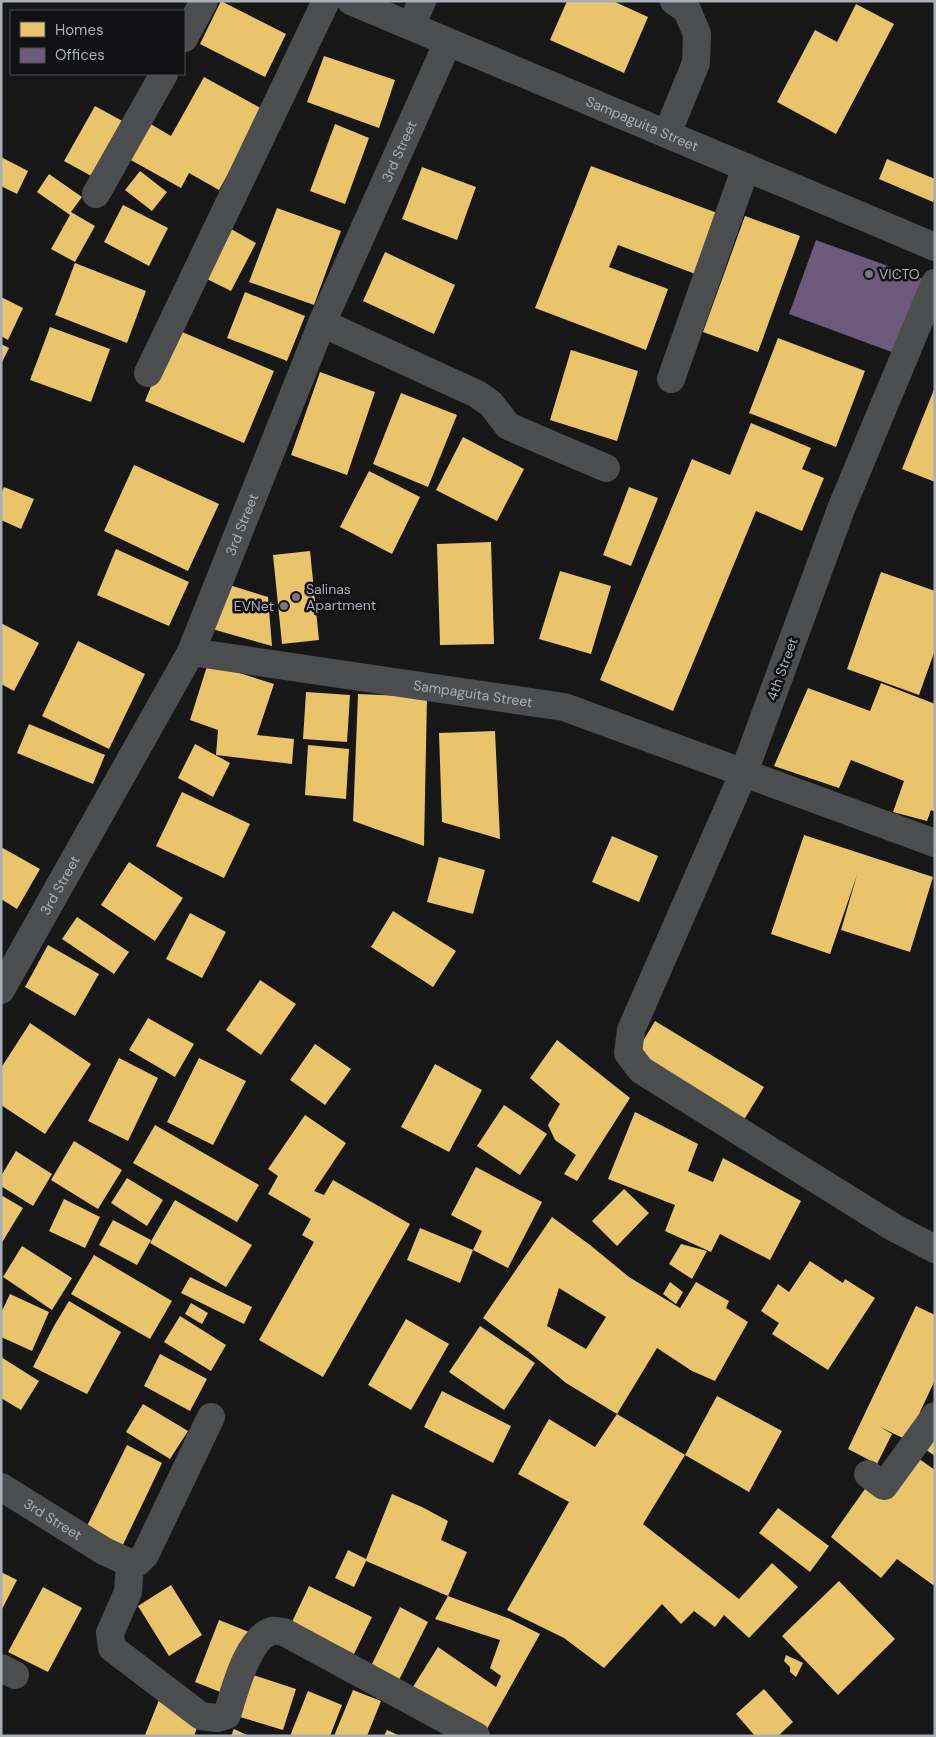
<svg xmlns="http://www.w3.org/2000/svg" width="936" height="1737" viewBox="0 0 936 1737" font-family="'DM Sans',sans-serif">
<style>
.homes{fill:#e9c46a;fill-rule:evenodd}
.offices{fill:#6d597a}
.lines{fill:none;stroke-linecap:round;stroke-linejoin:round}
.minor{stroke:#4b4d4f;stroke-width:28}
.poi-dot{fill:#767a7e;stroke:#111113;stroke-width:2}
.labels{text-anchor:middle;stroke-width:5;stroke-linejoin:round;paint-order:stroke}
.street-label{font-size:14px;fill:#a9afb6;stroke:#111113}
.poi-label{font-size:14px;fill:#a9afb6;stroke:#111113;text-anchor:start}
</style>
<rect width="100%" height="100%" fill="#171717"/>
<path class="homes" d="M221,1l65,33 -21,43 -65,-33z
M567,1h46l35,16 -24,56 -74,-33z
M856,4l38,20 -58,110 -59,-32 38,-72 22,12z
M324,56l71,24 -16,48 -72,-26z
M204,77l60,33 -45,80 -30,-17 -8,15 -52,-29 20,-36 22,13z
M95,106l31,17 -31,55 -31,-17z
M335,124l34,14 -24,66 -35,-13z
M1,157l27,14 -11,23 -16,-8z
M887,159l48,20v18l-2,5 -54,-23z
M591,166l129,48 -22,61 -80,-30 -9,22 59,22 -22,61 -111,-42z
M422,167l54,20 -19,53 -55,-21z
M140,171l27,21 -15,19 -27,-21z
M49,174l33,23 -11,15 24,14 -20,36 -24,-13 19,-34 -33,-23z
M123,205l45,23 -19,38 -45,-24z
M277,208l64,23 -27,74 -65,-23z
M745,216l55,20 -42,116 -55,-20z
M231,229l25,14 -25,48 -26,-13z
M385,252l70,33 -21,49 -71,-33z
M75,263l71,28 -19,52 -72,-28z
M245,292l60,24 -18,45 -60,-23z
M1,297l22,11 -15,32 -7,-4z
M50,327l60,22 -19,53 -61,-22z
M175,329l99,42 -30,72 -99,-42z
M778,338l87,33 -29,76 -87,-34z
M1,344l8,4 -8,16z
M571,350l67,21 -21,70 -67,-21z
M320,372l55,20 -28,83 -56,-20z
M935,387v95l-33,-13z
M401,393l56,22 -29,72 -55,-23z
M751,423l60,25 -9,21 22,9 -22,53 -46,-20 -83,200 -73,-31 92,-221 38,16z
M463,437l61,32 -27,52 -61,-31z
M134,465l85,39 -31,67 -84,-40z
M369,471l51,26 -28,57 -52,-27z
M4,487l30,12 -13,30 -20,-9v-27z
M629,487l29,11 -27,68 -28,-11z
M491,542l3,102 -54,1 -3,-101z
M116,549l73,33 -20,44 -72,-31z
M310,551l9,89 -37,4 -9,-89z
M560,571l51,15 -20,68 -52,-15z
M881,572l54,19v59l-16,45 -72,-26z
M226,584l42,13 4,49 -60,-17z
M1,623l38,20 -25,48 -13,-7z
M78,641l67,33 -36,75 -67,-33z
M208,663l66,21 -17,51 37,4 -2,25 -76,-9 2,-25 -28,-10z
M881,683l54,21v108l-4,-2 -4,11 -34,-9 11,-31 -53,-21 -12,28 -65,-22 34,-78 62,23z
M306,692l44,3 -3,47 -44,-3z
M358,694l69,3 -3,149 -71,-25z
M29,724l76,31 -12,29 -76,-31z
M495,731l5,108 -58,-17 -3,-89z
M195,744l35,19 -17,34 -35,-19z
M308,745l41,4 -3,50 -41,-4z
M182,792l68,32 -26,54 -68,-32z
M804,835l129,42 -23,75 -69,-22 16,-55 -27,79 -59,-20z
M612,836l46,20 -19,46 -47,-20z
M1,847l39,22 -23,40 -16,-10z
M439,857l46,13 -12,44 -46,-12z
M129,862l54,36 -28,43 -54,-36z
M393,911l63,40 -23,36 -62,-40z
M190,913l36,19 -24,46 -36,-19z
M77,917l52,35 -15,22 -52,-35z
M48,945l51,29 -24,42 -50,-29z
M260,980l36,24 -35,51 -35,-25z
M148,1018l46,26 -19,33 -46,-27z
M655,1021l109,66 -22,36 -108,-67z
M30,1023l61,41 -46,70 -44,-29v-37z
M557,1040l73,58 -53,83 -13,-7 12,-19 -21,-15 -7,-15 12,-21 -30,-26z
M315,1044l36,25 -26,36 -35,-25z
M119,1058l39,20 -30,63 -40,-20z
M199,1058l47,23 -33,64 -46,-23z
M435,1064l47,26 -33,62 -48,-25z
M504,1105l43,29 -27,41 -43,-29z
M635,1112l63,32 -10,27 25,11 10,-24 78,43 -31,59 -50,-26 -9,18 -46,-21 10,-26 -67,-26z
M305,1115l41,28 -32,48 10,4 9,-15 77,44 -87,153 -64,-37 55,-98 -12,-7 9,-16 -43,-25 10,-18 -10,-7z
M155,1125l104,60 -22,37 -104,-59z
M74,1141l48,29 -24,39 -47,-29z
M16,1151l36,23 -19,32 -32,-20v-10z
M476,1167l66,35 -34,66 -35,-18 -13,33 -53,-23 13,-32 53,22 9,-19 -31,-16z
M127,1178l36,22 -16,26 -36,-23z
M624,1189l25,24 -32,33 -25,-25z
M1,1195l22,13 -22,36z
M64,1199l36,18 -15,31 -36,-17z
M175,1200l77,45 -26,42 -76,-44z
M552,1217l38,28 39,32 51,31 16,-26 33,19 -3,7 22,14 -33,59 -23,-10 -35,-23 -40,66 68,41 -42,69 96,75 33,-36 26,24 -49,51 -25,-23 -9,12 -21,-16 -13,13 -19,-20 -58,64 -40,-30 -57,-28 62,-108 -51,-28 31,-55 46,28 22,-33 -51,-31 -37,-31 -46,-34zM559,1288l47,29 -20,32 -39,-23z
M113,1220l38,20 -14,25 -38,-20z
M681,1244l26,7 -15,28 -23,-15z
M22,1246l50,32 -20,32 -49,-33z
M94,1255l78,46 -22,38 -79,-45z
M810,1261l33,22 2,-4 30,19 -47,72 -56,-36 7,-11 -18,-12 17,-27 11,8z
M190,1277l62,30 -8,17 -63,-31z
M670,1282l13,10 -7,12 -13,-10z
M10,1294l39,18 -17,39 -31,-14v-24z
M69,1301l52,31 -34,62 -54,-27 21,-41z
M191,1303l17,10 -6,11 -17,-10z
M916,1306l19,9v65l-28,60 -27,-13 12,7 -15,30 -29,-15z
M180,1316l46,29 -15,26 -47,-29z
M406,1319l43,25 -38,66 -43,-25z
M480,1326l55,37 -31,47 -55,-38z
M160,1354l47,25 -17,32 -46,-25z
M1,1357l38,24 -18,29 -20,-12z
M442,1391l69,35 -18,37 -69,-36z
M717,1396l65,35 -33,61 -64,-37z
M143,1404l45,27 -18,28 -44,-27z
M935,1427v29l-13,-9z
M127,1445l35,18 -43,90 -36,-19z
M912,1454l23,16v113l-2,2 -36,-26 -16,19 -50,-41 36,-51z
M392,1494l30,13 26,14 -7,19 26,12 -19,44 -82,-35 -12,26 -19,-9 13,-28 18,9z
M778,1508l51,38 -19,26 -51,-39z
M1,1572l16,8 -16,31z
M839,1581l56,58 -57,56 -56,-59z
M171,1585l31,50 -33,21 -31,-50z
M309,1586l63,31 -18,37 -62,-32z
M43,1587l39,21 -34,64 -40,-20z
M448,1596l62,23 30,15 -57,102 -77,-38 32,-51 58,40 5,-11 -11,-8 10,-28 -65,-21z
M400,1607l28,15 -32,64 -28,-14z
M219,1620l43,17 -24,62 -43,-17z
M786,1655l17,8 -7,14 -6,-5v-5l-6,-6z
M253,1675l43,14 -13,41 -43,-13z
M764,1689l29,33 -15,14h-23l-19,-22z
M353,1690l28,11 -14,35h-33z
M308,1691l34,14 -12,31h-40z
M159,1700l42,16 -7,20 -49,-1z
M234,1729l15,7h-18z
M387,1730l13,6h-16z"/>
<path class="offices" d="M816,240l108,39 -27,75 -108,-40z"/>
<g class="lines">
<g class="minor">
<path id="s1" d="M351,1l584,246"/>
<path d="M411,26l11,-25"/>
<path d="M184,38l20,-37"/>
<path d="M667,134l29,-71 1,-29 -10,-24 -13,-9"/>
<path d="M96,194l68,-120"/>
<path d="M935,283l-94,226 -97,263 -113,258 -3,23 13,17 252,157 42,22"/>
<path d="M322,323l155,71 14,10 17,22 98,42"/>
<path d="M148,373l178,-372"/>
<path d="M671,379l75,-212"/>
<path id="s2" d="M191,652l373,55 371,136"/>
<path id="s3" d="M1,990l190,-338 131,-329 126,-281"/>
<path d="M868,1474l16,12 51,-70"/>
<path id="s4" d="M1,1487l103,64 26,12 8,-1 7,-7 66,-138"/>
<path d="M130,1563l-2,29 -18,41 2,15 89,68 16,2 10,-3c7,-22 20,-77 45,-84 3,-1 8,1 12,1l192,104"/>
<path d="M1,1668l14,7"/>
</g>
</g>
<g class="poi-dot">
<circle cx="869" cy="274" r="5"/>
<circle cx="296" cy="597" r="5"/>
<circle cx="284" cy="606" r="5"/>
</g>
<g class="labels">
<g class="street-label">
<text dy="5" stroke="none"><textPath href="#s1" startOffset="316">Sampaguita Street</textPath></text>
<text dy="5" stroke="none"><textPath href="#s3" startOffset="930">3rd Street</textPath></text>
<text dy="5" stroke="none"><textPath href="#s3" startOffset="525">3rd Street</textPath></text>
<text transform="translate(782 669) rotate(-70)" y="5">4th Street</text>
<text dy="5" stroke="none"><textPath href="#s2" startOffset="285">Sampaguita Street</textPath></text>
<text dy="5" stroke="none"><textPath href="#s3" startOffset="120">3rd Street</textPath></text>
<text dy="5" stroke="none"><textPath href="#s4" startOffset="61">3rd Street</textPath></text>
</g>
<g class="poi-label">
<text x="879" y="279">VICTO</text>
<text x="306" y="594">Salinas<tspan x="306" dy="16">Apartment</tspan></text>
<text x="274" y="611" text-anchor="end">EVNet</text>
</g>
</g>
<rect width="936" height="1737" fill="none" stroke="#a9afb6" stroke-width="5"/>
<rect x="10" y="10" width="175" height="65" fill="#111113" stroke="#4e5054"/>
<rect x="20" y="22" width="25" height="15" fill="#e9c46a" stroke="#4e5054"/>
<text x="55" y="35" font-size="15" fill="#a9afb6">Homes</text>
<rect x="20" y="48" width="25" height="15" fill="#6d597a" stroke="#4e5054"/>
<text x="55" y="60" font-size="15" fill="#a9afb6">Offices</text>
</svg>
